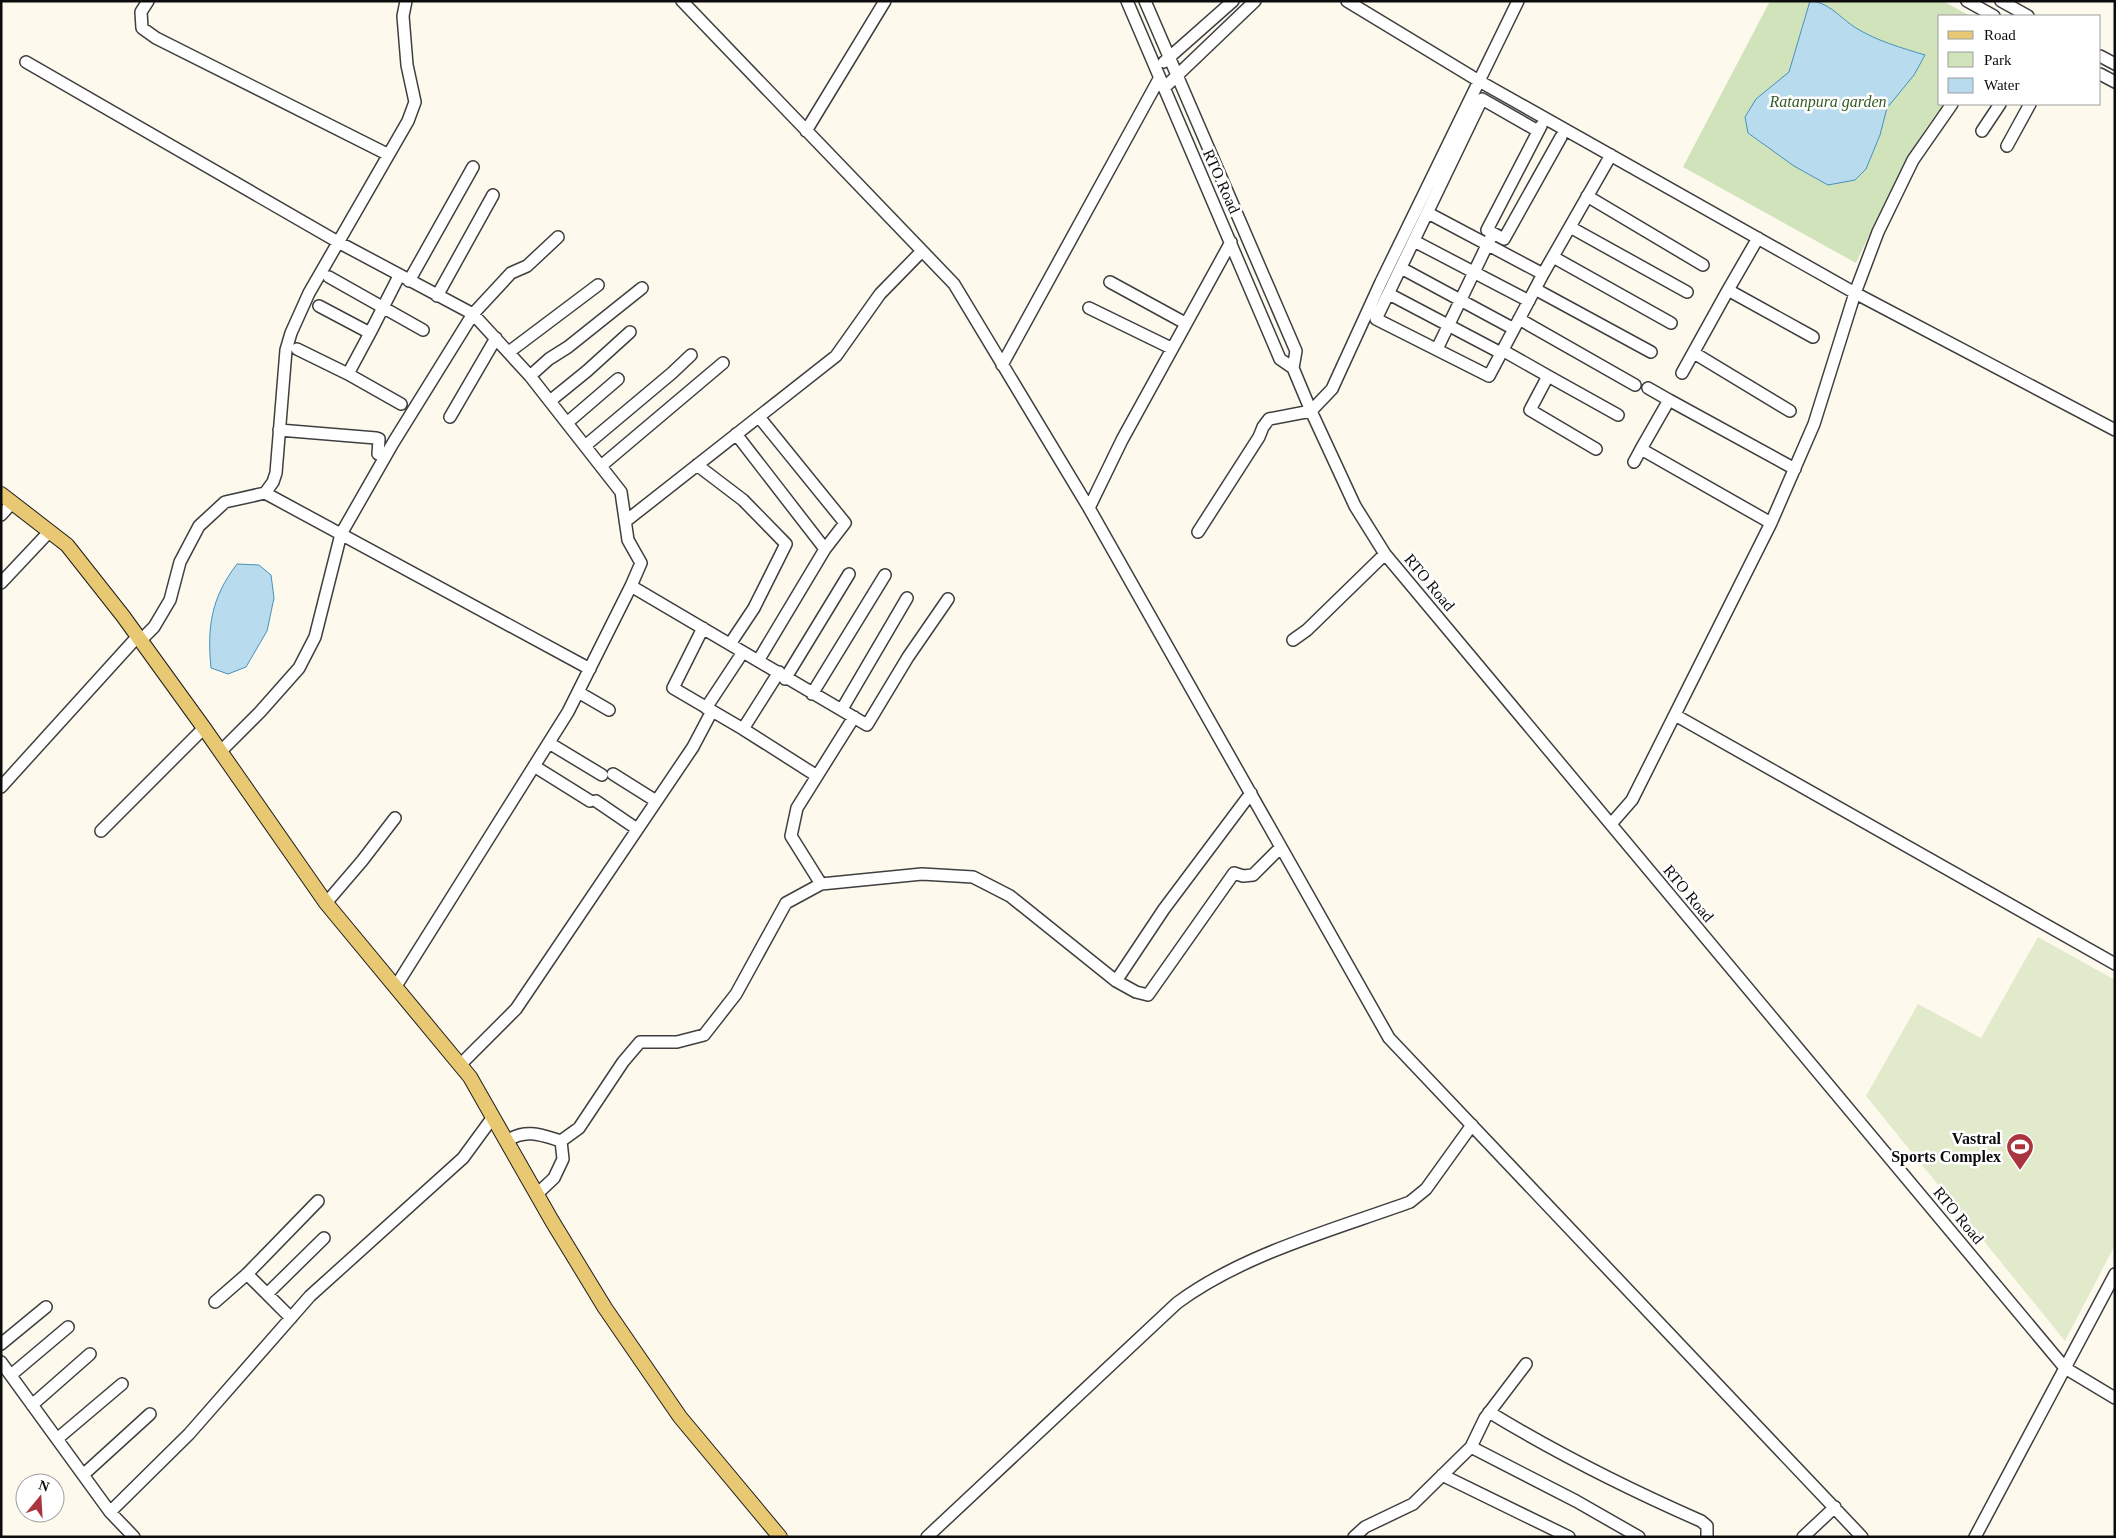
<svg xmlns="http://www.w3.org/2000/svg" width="2116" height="1538" viewBox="0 0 2116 1538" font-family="'Times New Roman',serif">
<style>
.green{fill:#d1e3bb}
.pitch{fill:#e1ebcc}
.water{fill:#b8dbee;stroke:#4891bc}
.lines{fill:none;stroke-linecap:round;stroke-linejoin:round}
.minor-casing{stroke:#3f3f3f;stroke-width:14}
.major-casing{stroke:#1d1d1d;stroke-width:16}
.minor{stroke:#fff;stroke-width:11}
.major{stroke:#e8c872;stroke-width:14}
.labels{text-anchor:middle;stroke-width:5;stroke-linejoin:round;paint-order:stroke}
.park-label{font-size:16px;font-style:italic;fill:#325b25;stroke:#fff}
.street-label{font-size:16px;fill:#0c0c0c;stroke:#fff}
.poi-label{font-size:16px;font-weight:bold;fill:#0c0c0c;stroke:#fff;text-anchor:end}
</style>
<rect width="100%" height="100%" fill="#fdf9ed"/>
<path class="green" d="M1770,1h173l27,15h-30v88h4c-38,47 -62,105 -88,159l-173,-96z"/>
<path class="pitch" d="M2038,937l77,43v265l-50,96 -199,-245 52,-92 63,34z"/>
<path class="water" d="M1810,1c19,1 30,17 46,27 21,13 46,20 69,27l-11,20 -27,33 -7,27 -14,34 -11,11 -27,5 -34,-19 -46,-33 -3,-16 11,-18 33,-27z
M237,564l22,1 12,10 3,23 -7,33 -21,36 -18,7 -17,-6c-4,-41 0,-70 26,-104z"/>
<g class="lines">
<defs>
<path id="minor" d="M148,1l-7,11 1,16 14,10 231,116
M406,1l-3,15 4,49 8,37 -7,19 -99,172 -18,40 -5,17 -10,123 -3,9 -8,11 325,176
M682,1l272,283 135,224 300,530 473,499
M1127,1l153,358 13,9
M1145,1l151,350 -3,17 18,43 44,95 30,48 680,814 50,30
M1347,1l132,80 376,212 260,137
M1967,1l27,15
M2001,1l27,15
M2100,56l15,8
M26,62l312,180 135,72 57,62 91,116 7,48 13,23 -10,23 -63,126 -172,274
M1164,62l69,-61
M2100,74l15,8
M1164,88l91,-87
M1541,126l-54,104 17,9 57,-102
M806,131l79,-130
M1538,131l-56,-32 -106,220 113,57 54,-102 68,-119
M1982,131l18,-27
M2007,146l23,-42
M1587,196l116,69
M1428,213l115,61
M1570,227l117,65
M1414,241l115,60
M1553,257l118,66
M1401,268l113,61
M329,277l94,53
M409,281l64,-114
M1110,282l75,41
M1535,289l116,63
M1728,290l30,-52
M1389,294l112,59
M437,296l56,-101
M319,306l51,27 29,-57
M1089,308l82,40
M1519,319l116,66
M370,333l-22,41 53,30
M297,349l51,25
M1437,349l53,-110
M1502,350l46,26 -18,34 66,39
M509,352l89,-67
M1694,353l96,58
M1002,365l157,-286
M1682,373l46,-83 85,47
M530,376l19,-17 19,-12 74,-59
M1548,376l70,39
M1669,400l126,69
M550,401l37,-30 43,-39
M450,417l46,-79
M759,417l86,106 -20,26
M568,422l50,-43
M279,430l97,8 3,1 -1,15
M736,434l89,115 -67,112
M585,446l87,-73 19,-18
M1641,449l28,-49 -21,-12
M1634,462l7,-13 130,74
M697,465l46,35 43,44 -32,64 -24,36
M601,466l122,-103
M1089,508l33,-68 109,-198
M1,515l11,-12
M626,521l210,-165 44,-62 42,-43
M1198,532l61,-95 4,-10 6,-8 42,-8 21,-22 49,-107 137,-281
M1,583l48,-51
M631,586l236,139 41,-68 40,-58
M703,628l-30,60 70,41
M141,640l13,-13 16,-27 10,-38 19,-36 26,-24 40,-9
M1293,640l14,-10 78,-76
M779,672l-36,57 74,47
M785,679l64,-105
M578,692l31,18
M812,694l73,-119
M706,708l37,-56
M842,709l65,-111
M1675,715l440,249
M549,743l53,32
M220,752l40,-40 39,-44 16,-31 26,-103 52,-91 80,-129 38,-41 16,-7 31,-29
M534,766l56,35
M613,774l43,27
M1,787l137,-151
M1251,793l-87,116 -48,72 20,11 12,3 86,-122 9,3 10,-1 28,-28
M596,801l41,28
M1611,824l21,-24 139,-277 43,-99 41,-131 23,-61 35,-72 39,-56
M101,831l103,-103
M821,884l-30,-48 6,-28 57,-91
M326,903l36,-42 33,-43
M460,1065l56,-56 177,-262 19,-36
M507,1141c18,-13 35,-6 54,0l18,-13 44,-66 17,-20h37l27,-7 32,-41 50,-91 35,-19 101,-10 51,3 37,19 106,85
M537,1194l17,-16 9,-19 -2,-18
M247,1274l71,-73
M267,1294l57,-56
M215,1302l32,-28 44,44
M1,1344l45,-37
M1,1362l109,150 24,25
M11,1375l57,-48
M32,1405l58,-51
M1489,1412c69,42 139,77 212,109l6,5v11
M57,1439l65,-55
M1471,1447l105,54 63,36
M83,1475l67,-61
M1442,1475l127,62
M110,1512l79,-78 121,-138 153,-138 30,-41
M927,1537l250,-234c66,-49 156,-73 233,-101l16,-13 46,-64
M1354,1537l11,-10 48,-23 58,-57 14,-29 41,-54
M1803,1537l32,-30
M1975,1537l140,-263"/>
<path id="major" d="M1,494l66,51 56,71 81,112 122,175 144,174 82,144 53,87 75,109 100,120"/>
</defs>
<use href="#minor" class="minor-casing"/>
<use href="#major" class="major-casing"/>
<use href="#minor" class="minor"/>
<use href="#major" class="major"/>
</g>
<defs>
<symbol id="stadium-pin" viewBox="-11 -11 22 30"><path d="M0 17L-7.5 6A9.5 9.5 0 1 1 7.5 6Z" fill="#ab353e" stroke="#fff"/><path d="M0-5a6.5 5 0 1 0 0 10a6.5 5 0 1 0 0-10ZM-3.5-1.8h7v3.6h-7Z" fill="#fff"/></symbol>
</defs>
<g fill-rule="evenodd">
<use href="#stadium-pin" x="2004" y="1131" width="32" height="43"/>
</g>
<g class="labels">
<g class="park-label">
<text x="1828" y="107">Ratanpura garden</text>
</g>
<g class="street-label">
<text transform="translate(1222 181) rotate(66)" y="6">RTO Road</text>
<text transform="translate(1430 582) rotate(50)" y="6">RTO Road</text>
<text transform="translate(1689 893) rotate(50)" y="6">RTO Road</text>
<text transform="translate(1959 1215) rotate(50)" y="6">RTO Road</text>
</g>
<g class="poi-label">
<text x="2001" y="1144">Vastral<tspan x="2001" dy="18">Sports Complex</tspan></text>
</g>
</g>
<rect width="2116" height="1538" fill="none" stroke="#0c0c0c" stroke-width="5"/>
<rect x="1938" y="15" width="162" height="90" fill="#ffffff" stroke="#9e9e9e"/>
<rect x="1948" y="31" width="25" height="8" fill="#e8c872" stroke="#9e9e9e"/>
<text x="1984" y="40" font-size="15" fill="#0c0c0c">Road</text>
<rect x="1948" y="52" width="25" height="15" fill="#d1e3bb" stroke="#9e9e9e"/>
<text x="1984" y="65" font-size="15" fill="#0c0c0c">Park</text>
<rect x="1948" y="78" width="25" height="15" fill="#b8dbee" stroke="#9e9e9e"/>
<text x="1984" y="90" font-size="15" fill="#0c0c0c">Water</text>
<g transform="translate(40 1498) rotate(18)"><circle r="24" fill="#ffffff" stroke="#9e9e9e"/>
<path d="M0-4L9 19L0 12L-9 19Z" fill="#ab353e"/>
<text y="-8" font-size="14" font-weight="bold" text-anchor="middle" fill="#0c0c0c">N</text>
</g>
</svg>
